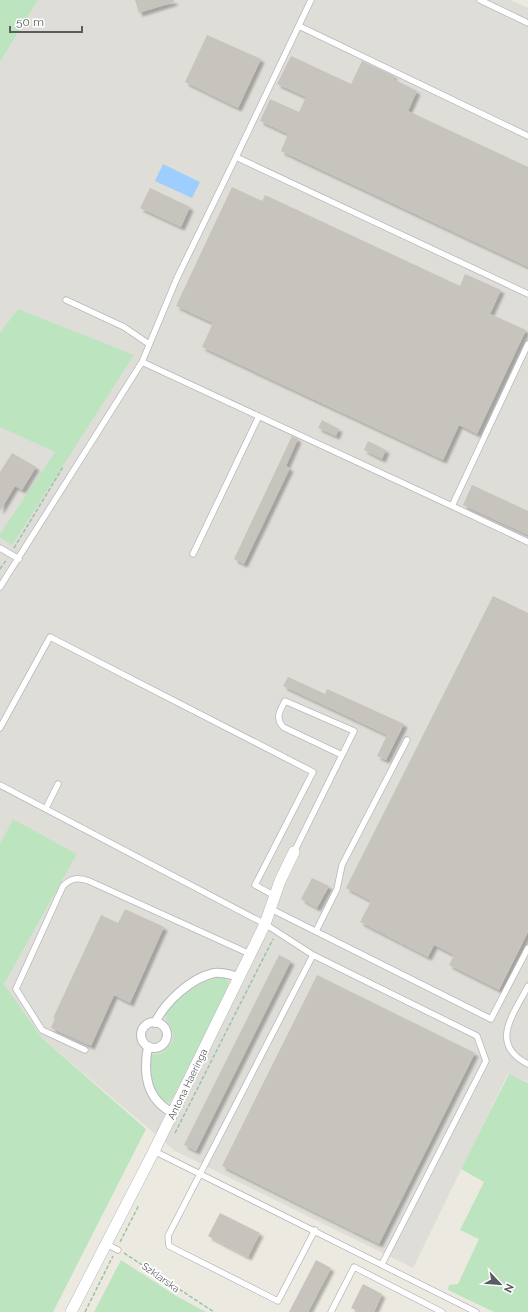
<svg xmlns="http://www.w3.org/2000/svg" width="528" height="1312" viewBox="0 0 528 1312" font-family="Raleway,sans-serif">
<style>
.industrial{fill:#dfddd8}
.green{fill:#bce4bf}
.water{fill:#9ecefe}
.building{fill:#c7c4bd;filter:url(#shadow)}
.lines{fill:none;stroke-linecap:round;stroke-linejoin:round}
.service-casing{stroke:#b6b8bd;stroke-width:7}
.pedestrian-casing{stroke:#b6b8bd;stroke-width:10}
.minor-casing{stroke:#b6b8bd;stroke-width:12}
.path{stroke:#95c5a6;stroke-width:1.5;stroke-dasharray:4 2;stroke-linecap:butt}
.service{stroke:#fff;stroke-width:5.5}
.pedestrian{stroke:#fff;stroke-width:8}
.minor{stroke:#fff;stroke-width:11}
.labels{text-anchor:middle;stroke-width:3.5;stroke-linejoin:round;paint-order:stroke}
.street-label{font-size:10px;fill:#595c61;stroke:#fff}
</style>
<defs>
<filter id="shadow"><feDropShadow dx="3.5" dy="3.5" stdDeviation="1" flood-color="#0004"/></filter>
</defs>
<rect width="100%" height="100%" fill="#eceae0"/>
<path class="industrial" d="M38,0h473l17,8v1074l-20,-8 -95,194 -238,-117 -133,-113 -38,-54 73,-130 -64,-35 -13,25v-782z"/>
<path class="green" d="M0,0h38l-38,62z
M18,309l116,46 -122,190 -12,-8v-3l55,-82 -55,-25v-94z
M13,819l64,35 -73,130 38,54 104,91 -93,183h-53v-468z
M223,977l5,4v8l-56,110 -3,3 -7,-1c-10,-13 -13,-29 -11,-46l11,-2 10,-10c5,-16 -8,-19 -6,-29 10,-16 37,-36 57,-37z
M509,1074l19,9v229h-34l-46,-22 1,-5 9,-1 21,-45 -19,-9 24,-48 -23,-13z
M121,1260l57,37 28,15h-112z"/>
<path class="water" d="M163,164l37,18 -8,16 -37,-17z"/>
<path class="building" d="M135,0h39v2l-35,11z
M207,35l54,24 -23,49 -53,-26z
M291,56l60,28 11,-23 32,15 -1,3 24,12 -9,20 120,56v100l-247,-116 7,-17 -28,-13 10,-22 29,13 7,-15 -29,-13z
M232,187l30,14 3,-6 195,91 5,-12 36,16 -11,24 36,16 -49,104 -18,-9 -16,35 -241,-113 11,-24 -37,-17z
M150,188l40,19 -9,20 -41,-19z
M322,420l17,9 -3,7 -18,-8z
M292,436l6,3 -12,27 4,2 -46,96 -10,-5z
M368,441l18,9 -4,9 -18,-9z
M12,453l24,14 -14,23 -7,-4 -15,25v-39z
M472,485l56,26v24l-65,-30z
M493,596l35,17v319l-29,58 -50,-25 5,-10 -20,-10 -6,12 -68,-35 11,-21 -25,-13z
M288,677l37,17 2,-5 77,35 -18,36 -9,-4 10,-21 -104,-49z
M312,878l17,8 -12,22 -16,-9z
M125,909l39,18 -34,76 -16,-8 -23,51 -40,-18 4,-10h-2l48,-103 17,8z
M279,955l12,6 -95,190 -12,-6z
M317,975l158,78 -96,191 -157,-78z
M220,1213l40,20 -12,24 -40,-21z
M316,1260l15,8 -23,44h-19z
M363,1284l19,10 -8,18h-15l-8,-4z"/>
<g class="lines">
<defs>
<path id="service" d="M311,0l-75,157 292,137
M480,0l48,23
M299,26l229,110
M236,157l-59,121 -35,84 310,144 76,-162
M66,300l58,27 25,17
M452,506l76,36
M0,548l19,11
M193,554l66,-138
M0,587l142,-225
M0,728l50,-91 263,135 -58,113 20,11
M0,785l265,139 48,31 164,81 9,25 -104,203
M46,808l12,-24
M294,852l60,-121 -69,-30c-5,9 -10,17 -2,26l59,28
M271,909l220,110 37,-71
M316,931l21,-42 5,-24 65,-125
M313,955l-145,281 1,10 109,55 37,-71
M528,986c-14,28 -40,58 0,78
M85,1050l-43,-20 -26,-41 47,-103c8,-8 15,-9 26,-5l161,73
M154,1151l322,161
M106,1244l12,6
M331,1312l23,-45 88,45"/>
<path id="pedestrian" d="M141 1035a13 13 0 1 1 26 0a13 13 0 1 1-26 0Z
M155,1023c10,-21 36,-45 59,-50 9,-1 17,2 25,4
M148,1046c-5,28 -2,53 25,67"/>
<path id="minor" d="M71,1312l83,-161 111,-227 15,-43 14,-29"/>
</defs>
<use href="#service" class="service-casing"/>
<use href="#pedestrian" class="pedestrian-casing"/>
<use href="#minor" class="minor-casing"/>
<path class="path" d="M14,548l49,-81
M0,569l7,-10
M175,1133l98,-194
M120,1242l19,-37
M124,1253l90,59
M85,1312l28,-56"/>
<use href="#service" class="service"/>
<use href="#pedestrian" class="pedestrian"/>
<use href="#minor" class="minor"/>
</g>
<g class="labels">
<g class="street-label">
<text transform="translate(187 1084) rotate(-64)" y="4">Antona Haeringa</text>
<text transform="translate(161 1277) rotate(35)" y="4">Szklarska</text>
</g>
</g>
<g transform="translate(500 1284) rotate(116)" stroke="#ffffff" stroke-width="3" paint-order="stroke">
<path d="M0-3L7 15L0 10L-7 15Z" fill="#595c61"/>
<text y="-6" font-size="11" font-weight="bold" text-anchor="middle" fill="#595c61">N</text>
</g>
<path d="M10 26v6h72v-6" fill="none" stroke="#595c61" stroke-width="2"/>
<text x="16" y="26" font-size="12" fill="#595c61" stroke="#ffffff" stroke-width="3" paint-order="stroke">50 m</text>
</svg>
